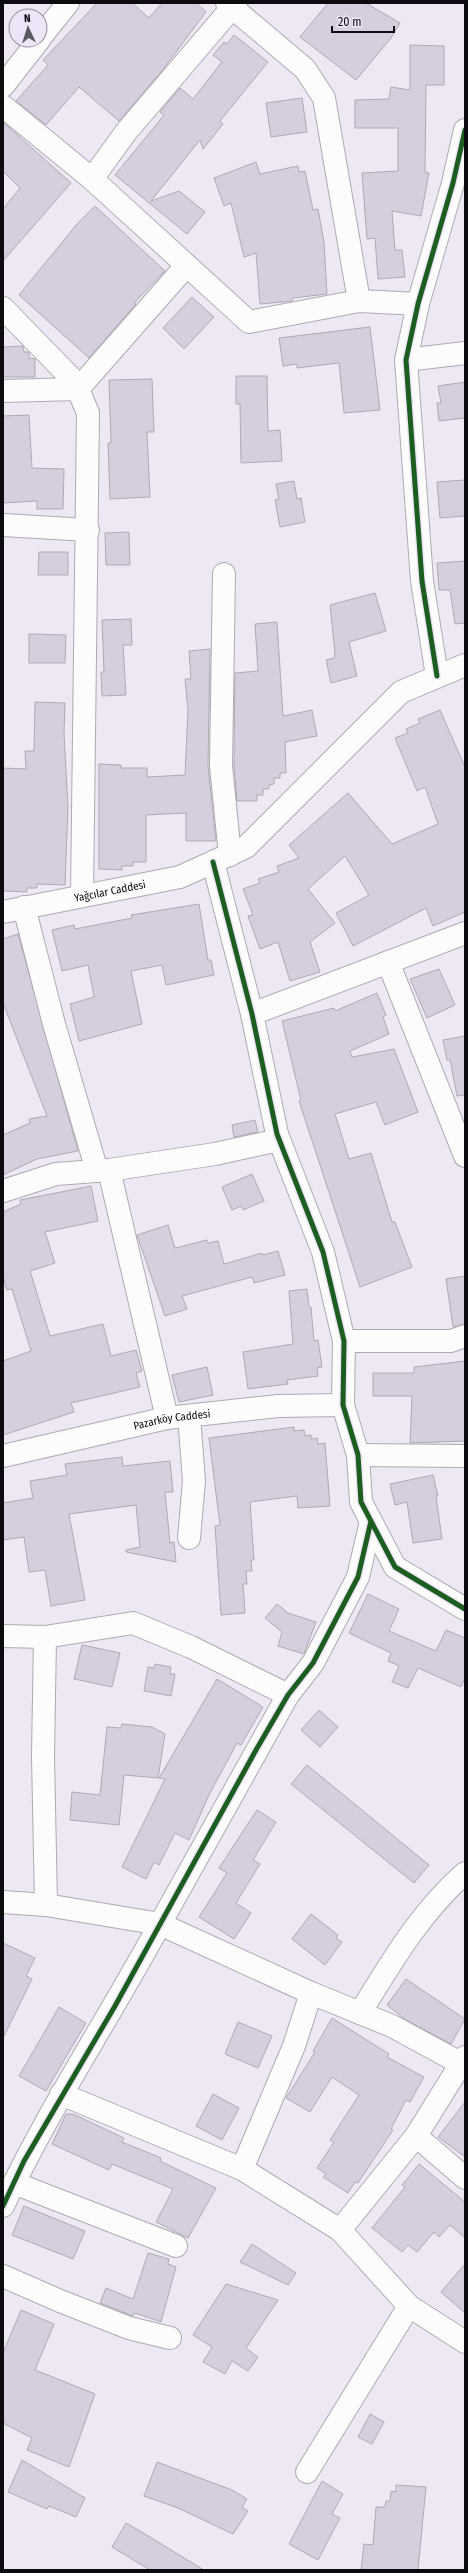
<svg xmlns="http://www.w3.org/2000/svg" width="468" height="2573" viewBox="0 0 468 2573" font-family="'Fira Sans Condensed',sans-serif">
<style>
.building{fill:#d6cede;stroke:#aeaab2}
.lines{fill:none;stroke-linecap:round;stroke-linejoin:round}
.minor-casing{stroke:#aea9b2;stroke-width:24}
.tertiary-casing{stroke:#aea9b2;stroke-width:24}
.secondary-casing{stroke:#aea9b2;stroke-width:24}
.minor{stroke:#fcfcfd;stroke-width:22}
.tertiary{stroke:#fcfcfd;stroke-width:22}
.secondary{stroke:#fcfcfd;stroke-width:22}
.cycleway-casing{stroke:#eee4f8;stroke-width:8}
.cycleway{stroke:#1b5e20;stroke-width:5}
.labels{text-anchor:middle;stroke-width:4;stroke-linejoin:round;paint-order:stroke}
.street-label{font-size:11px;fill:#0d0a10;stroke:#eee4f8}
</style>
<rect width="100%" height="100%" fill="#eee8f4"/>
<path class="building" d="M97,3h35l17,15 13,-15h34l10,9 -45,60 -42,49 -40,-34 -33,38 -30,-24 32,-36 -5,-5z
M328,3h38l34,20 -9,15 -35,42 -56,-43z
M234,35l34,27 -48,59 3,3 -20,25 -3,-9 -49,61 28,-10 26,21 -18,22 -72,-59 49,-60 -4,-3 20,-24 13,11 29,-37 -9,-7 11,-13 3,2z
M410,45l34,1v39h-18l-1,87 4,1 -8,43 -29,-5 3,39h7l3,27 -27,2 -3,-41 -8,1 -5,-66 36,-2v-43h-43v-28l34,-1 2,-12 19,3z
M302,98l5,34 -36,5 -5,-34z
M3,122l68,61 -68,78v-52l17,-21 -17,-17z
M256,162l4,12 38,-8 1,6 6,-1 8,39 5,-1 6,33 3,52 -34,4 -1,3 -32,3 -4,-51 -12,4 -13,-54 -7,3 -10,-28z
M95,206l70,65 -31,32 2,1 -47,54 -70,-63 58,-71z
M192,297l22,20 -30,32 -21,-21z
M370,327l10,83 -36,3 -5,-50 -42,5v-4l-14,2 -4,-28z
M23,346l1,6h5v6l6,1v18h-32v-30z
M236,376h31l1,55 12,-1 2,31 -41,2 -1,-59h-4z
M152,379l2,53h-7l3,65 -40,2 -2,-56h3l-2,-63z
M465,382v36l-26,3 -2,-18h4l-3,-17z
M29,415l3,53 32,1 -1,40h-26v-8l-34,2v-87z
M465,480v36l-25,2 -3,-36z
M294,481l3,18 4,-1 4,24 -25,5 -5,-27 4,-1 -3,-15z
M129,532l1,33h-24l-1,-32z
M39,552h29v23h-30z
M465,561v62l-10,1 -5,-34h-11l-2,-27z
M375,593l11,38 -37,11 8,34 -26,7 -5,-23 8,-2 1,-5 -5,-48z
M131,619l1,26h-9l3,50 -24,1 -1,-24h3l-2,-52z
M277,622l6,94 29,-6 5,26 -32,6 1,31h-6v5h-6v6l-5,1v4h-6v6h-6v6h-20l-3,-36 1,-92 23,-2 -3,-47z
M29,634l37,1 -1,28h-36z
M210,649l-2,117 8,75h-30v-28l-40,2v47h-13v4h-11v4l-23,-1v-105l22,1v3h26v9l38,-2 3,-65 -3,-31h6l-2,-28z
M35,702l30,1 -1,30 4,74 -3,78 -28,-1v4h-10v4l-24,-1v-123l23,1 -1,-18h9z
M440,710l25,57v145l-32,14 -7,-18 -73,38 -17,-33 33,-18 -24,-39 -37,33 27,34 -25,19 10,30 -30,9 -12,-39 -18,7 -12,-33 5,-1 -10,-26 17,-6 -2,-4 21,-7 -2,-6 22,-8 -10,-13 59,-52 44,51 46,-20 -13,-37 -8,4 -22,-53 13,-5 -2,-4 14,-6 -2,-4z
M199,904l9,56h3l3,15 -48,10 -4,-20 -31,6 11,53 -63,17 -9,-37 24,-7 -6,-32 -26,6 -10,-41 22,-5 1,4 57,-11 -1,-3z
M18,934l60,217 -41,8 -34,16v-40l27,-12 -1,-4 18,-3 -44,-113v-64z
M439,969l16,36 -28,13 -17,-39z
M377,993l9,22 -3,2 6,17 -39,17 2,6 42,-8 24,63 -33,13 -9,-23 -41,12 14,45 22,-6 21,69h3l17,45 -52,20 -61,-186 2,-1 -19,-79 52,-13 1,3z
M465,1036v59l-8,1 -7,-36h-3l-4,-20z
M255,1120l3,12 -24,5 -2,-12z
M252,1174l12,27 -21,9 -2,-4 -9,4 -10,-23z
M91,1186l7,35 -53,11 10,31 -25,8 20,65 53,-12 8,32 25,-6 6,21 -6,2 4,14 -69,16 3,9 -71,23v-74l28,-10 -19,-62 -5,1 -4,-13v-65l18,-8 -1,-4z
M168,1225l7,23 32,-8 1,3 10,-2 6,23 38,-11 1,2 15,-4 7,24 -31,8 -2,-6 -70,19 5,13 -22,7 -28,-81z
M465,1276v48l-12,3 -7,-48z
M307,1289l2,18h2l3,34 4,-1 4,27 -5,1 1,8 -31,4 1,4 -40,5 -5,-37 50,-8 -4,-53z
M465,1361v80l-55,2 2,-47h-39v-23h41v-6z
M207,1367l6,28 -34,7 -7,-27z
M294,1427v4l10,-1 1,6 6,-1v4l6,-1 1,6 7,-1 5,63 -32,2 -1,-12 -47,6 4,58h-3l1,11h-6l1,13h-4l2,29 -24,2 -6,-89 5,-1 -11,-87z
M122,1457l1,9 47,-5 3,31h-8l5,51 4,-1 2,20 -50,-10v-2l14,-3 -4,-42 -67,9 16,86 -34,6 -6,-36 -16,2 -5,-35 -21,3v-37l30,-5 -3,-17 37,-6 -2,-11z
M433,1475l5,21h-2l6,43 -29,4 -6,-41 -12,3 -5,-21z
M368,1594l31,15 -10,22 47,20 10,-21 19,8v40l-4,9 -43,-19 -10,20 -16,-6 7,-16 -11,-5 3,-8 -42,-20z
M277,1604l11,9 28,9 -12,32 -26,-8 4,-14 -17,-14z
M82,1645l38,8 -8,34 -38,-8z
M155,1664l16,3 -1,7h5l-4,22 -27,-5 4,-24 6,1z
M217,1679l46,28 -22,38 -4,-2 -28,52 -20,45 -14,-7 -16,32 -5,-3 -8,17 -24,-12 43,-88 -6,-1z
M319,1710l19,17 -18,20 -19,-17z
M122,1724l30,3 13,7 -7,44 -34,-3 -5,50 -49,-5 2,-28 28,3 7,-68 14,1z
M307,1765l122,100 -15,18 -123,-99z
M257,1810l19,12 -23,38 7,4 -24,39 15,10 -17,26 -35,-22 28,-44 -8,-5z
M311,1914l27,21 -2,3 6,4 -17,23 -33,-26z
M3,1943l32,15 -9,18 6,3 -29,59z
M406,1979l59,40 -14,25 -45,-24 -19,-15z
M59,2007l27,16 -40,68 -27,-15z
M332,2018l57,36 -2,3 37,20 -14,25 -4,-2 -15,29 2,1 -35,53 -3,-1 -7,11 -25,-16 3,-3 -9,-6 17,-26 -4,-2 29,-45 -27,-18 -22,35 -24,-14 29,-46 -2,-1z
M238,2022l34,14 -14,32 -33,-14z
M213,2094l26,14 -17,32 -26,-14z
M465,2102v55l-27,-20z
M66,2114h7l51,24 -2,4 39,16 -1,3 56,27 -28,50 -32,-16 17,-33 -61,-25 -3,6 -57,-26z
M419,2164l46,38v36l-15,-13 -11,12 -5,-5 -17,20 -9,-7 -6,7 -30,-24 33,-41 -3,-2z
M24,2206l61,25 -12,28 -61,-24z
M252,2244l44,29 -8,12 -48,-23z
M148,2253l21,6 -1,5 8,3 -15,55 -26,-9 -2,3 -33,-13 6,-15 27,11z
M465,2264v49l-24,-21z
M226,2284l52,16 -32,48 12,9 -10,14 -16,-10 -7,13 -22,-12 9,-15 -19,-12z
M21,2310l33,14 -19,46 60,24 -26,73 -42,-17 5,-12 -29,-15v-70z
M370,2414l14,8 -12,22 -14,-7z
M22,2460l63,38 -9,19 -27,-11 -2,3 -39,-17z
M157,2462l75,28 15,9 -5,8 6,4 -15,23 -55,-26 -34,-12z
M322,2481l21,13 -11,20 8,4 -22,42 -29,-16z
M396,2485l30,2 -8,83h-57l3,-26 9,1 3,-38h9l1,-6h4l1,-10 5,1z
M126,2523l14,8 64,39h-54l-38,-23z"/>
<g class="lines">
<defs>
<g id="minor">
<path d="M227,3l78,66 19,29 35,203"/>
<path d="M3,106l89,73 157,143 110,-21 59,3"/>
<path d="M92,179l34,-47 110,-129"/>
<path d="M406,360l59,-7"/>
<path d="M3,391l75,-2 108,-123"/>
<path d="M3,525l85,5"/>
<path d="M224,574l-3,192 9,89"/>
<path d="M437,676l-15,-95 -16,-221 12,-56 35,-121 12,-53"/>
<path d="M24,907l30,117 43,147"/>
<path d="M388,962l77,194"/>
<path d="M252,1014l213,-81"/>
<path d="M109,1170l58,248"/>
<path d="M3,1191l53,-17 53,-4 106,-16 64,-14"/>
<path d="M344,1341h107l14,-5"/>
<path d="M189,1416l5,65 -5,57"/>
<path d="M358,1455l107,1"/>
<path id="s1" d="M3,1456l164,-38 111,-12 65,-1"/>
<path d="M3,1636l42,1 88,-14 58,24 97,48"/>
<path d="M45,1637l-2,119 3,149"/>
<path d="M3,1902l43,3 114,19 151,69 81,33 70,38"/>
<path d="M160,1924l128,-229 25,-32 45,-86 13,-56"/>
<path d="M360,2013c31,-50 61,-102 105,-140"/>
<path d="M61,2094l181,75 98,61 69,76 56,36"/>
<path d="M416,2136l49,42"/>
<path d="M242,2169l52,-123 17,-53"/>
<path d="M14,2183l162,63"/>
<path d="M340,2230l76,-94 49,-79"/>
<path d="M3,2276l57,25 69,27 41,10"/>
<path d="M307,2472l102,-166"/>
</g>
<path id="tertiary" d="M213,862l39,152 25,120 46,118 21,89 -1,64 15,50 3,47 34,65 70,42
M3,2206c46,-98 106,-188 157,-282"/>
<g id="secondary">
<path d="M40,38l28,-35"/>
<path d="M3,86l36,-46"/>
<path d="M3,308l72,74 13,31 -6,483"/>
<path id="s2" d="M3,912l177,-35 66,-30 155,-155 64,-27"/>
</g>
</defs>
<use href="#minor" class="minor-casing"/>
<use href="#tertiary" class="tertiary-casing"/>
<use href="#secondary" class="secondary-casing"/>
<use href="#minor" class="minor"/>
<use href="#tertiary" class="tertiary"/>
<use href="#secondary" class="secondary"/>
<defs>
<path id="cycleway" d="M437,676l-15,-95 -16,-221 12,-56 35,-121 12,-53
M213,862l39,152 25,120 46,118 21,89 -1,64 15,50 3,47 34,65 70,42
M3,2206l21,-45 91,-155 141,-256 32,-55 25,-32 45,-86 13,-56"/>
</defs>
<use href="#cycleway" class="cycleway-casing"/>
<use href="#cycleway" class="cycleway"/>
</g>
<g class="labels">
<g class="street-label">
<text dy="4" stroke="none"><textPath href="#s2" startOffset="109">Yağcılar Caddesi</textPath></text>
<text dy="4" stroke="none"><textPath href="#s1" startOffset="173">Pazarköy Caddesi</textPath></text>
</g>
</g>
<rect width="468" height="2573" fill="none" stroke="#0d0a10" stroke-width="8"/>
<g transform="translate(28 28) rotate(356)"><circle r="19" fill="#eee4f8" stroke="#948d9b"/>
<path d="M0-3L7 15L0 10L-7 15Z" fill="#5c5860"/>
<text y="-6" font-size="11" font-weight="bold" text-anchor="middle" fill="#0d0a10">N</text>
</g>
<path d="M332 26v6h62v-6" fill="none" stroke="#0d0a10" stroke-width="2"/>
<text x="338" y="26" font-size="12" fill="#0d0a10" stroke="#eee4f8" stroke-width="3" paint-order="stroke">20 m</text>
</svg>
